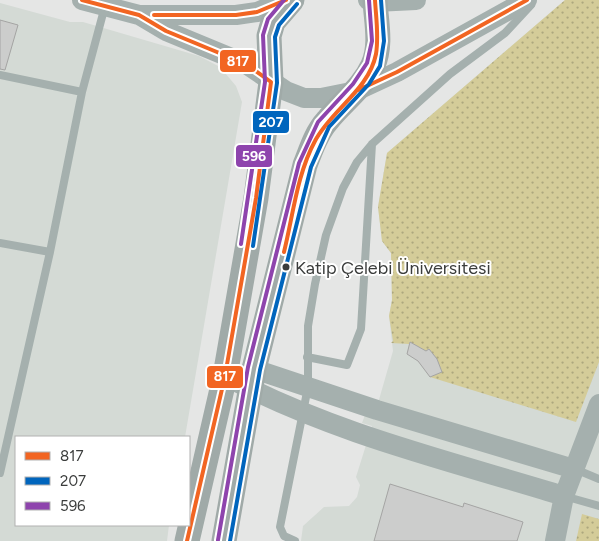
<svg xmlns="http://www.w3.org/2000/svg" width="599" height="541" viewBox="0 0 599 541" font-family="Figtree,sans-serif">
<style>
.built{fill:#d4dad5}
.grass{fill:url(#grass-dots)}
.building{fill:#cccdcc;stroke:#a4a4a3}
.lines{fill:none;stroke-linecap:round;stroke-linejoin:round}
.service{stroke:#a5b0ae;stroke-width:8}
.tertiary{stroke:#a5b0ae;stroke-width:20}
.primary{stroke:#a0aaa8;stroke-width:25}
.bus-1-casing{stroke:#fff;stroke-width:8}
.bus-2-casing{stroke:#fff;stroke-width:8}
.bus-3-casing{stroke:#fff;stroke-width:8}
.bus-1{stroke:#f26522;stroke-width:4}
.bus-2{stroke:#0065bd;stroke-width:4}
.bus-3{stroke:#8e44ad;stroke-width:4}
.bus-dot{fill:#3b3d3c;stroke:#fff;stroke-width:2}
.labels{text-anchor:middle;stroke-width:4;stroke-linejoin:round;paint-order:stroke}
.bus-label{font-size:18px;fill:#3b3d3c;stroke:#fff;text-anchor:start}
.line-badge{stroke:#fff;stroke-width:2}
.badge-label{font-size:14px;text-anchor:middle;font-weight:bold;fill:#fff}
</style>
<defs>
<pattern id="grass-dots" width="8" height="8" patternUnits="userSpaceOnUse" patternTransform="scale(1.25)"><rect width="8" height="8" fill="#d4cc99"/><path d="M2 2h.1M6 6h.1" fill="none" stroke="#ada77e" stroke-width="1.8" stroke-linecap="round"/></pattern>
</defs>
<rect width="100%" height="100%" fill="#e5e6e5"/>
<path class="built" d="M565,0h34v541h-298l2,-15 21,-19 25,-1 8,-9 3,-12 -4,-8 16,-51 -10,-3 3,-8 9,2 19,-66 -4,-35 3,-16 -1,-47 -9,-12 -4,-34 9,-54z
M0,3l70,19h13l116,34 21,11 16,19 6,16 -57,335h-169v88h153l-2,16h-167z"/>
<path class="grass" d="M565,0h34v362l-23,60 -146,-45 12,-5 -5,-13 -8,-10 -3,2 -16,-9 -1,2 -18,-1 2,-2 -4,-25 3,-16 -1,-47 -9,-12 -4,-34 9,-54z
M582,514l17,5v22h-23z"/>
<path class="building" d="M0,20l18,5 -13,45 -5,-1z
M410,342l16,9 3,-2 8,10 5,13 -12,5 -12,-16 -11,-7z
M390,484l73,23 1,-4 59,19 -6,19h-143z"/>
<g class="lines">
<path class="service" d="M0,75l82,17 23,-86
M0,243l50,9
M307,357l40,8 14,-36 11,-185
M575,469l24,10
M0,473l50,-221 32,-160
M564,496l35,10
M295,541l-11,-5 -4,-9 28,-140v-61l7,-42 11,-49 17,-47 14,-26 15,-18 78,-70 55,-41 26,-28"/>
<path class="tertiary" d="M82,0l57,15 27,16 80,33 40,27 18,7h17l35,-7 41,-19 130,-72
M368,0l7,2 41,-2
M141,15h95l21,-3 29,-12
M254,369l123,41 197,59
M225,376c106,57 225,85 339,120
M555,541l9,-45 35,-92"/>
<path class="primary" d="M187,541l38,-165 31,-178 15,-116 -2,-46 4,-14 19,-22
M224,541l30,-172 51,-204c6,-15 11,-32 22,-44 15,-19 36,-33 46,-56 9,-21 3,-43 2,-65"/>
<defs>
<path id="bus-1" d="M82,0l57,15 27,16 80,33 25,18 -15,116 -31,178 -38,165
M154,15h82l21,-3 29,-12
M356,91l41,-19 130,-72
M284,252c9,-36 13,-78 31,-111 16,-31 54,-51 61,-87 3,-18 0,-36 -1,-54"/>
<path id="bus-2" d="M253,246l24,-163 -2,-46 4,-12 18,-21
M230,541l30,-171 51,-203 18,-40 40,-43 11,-18 4,-25 -3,-41"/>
<path id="bus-3" d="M241,244l24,-162 -2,-47 5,-16 16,-19
M218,540l30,-173 51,-204 19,-41 35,-38 14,-21 5,-22 -3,-41"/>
</defs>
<use href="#bus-1" class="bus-1-casing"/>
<use href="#bus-2" class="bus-2-casing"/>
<use href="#bus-3" class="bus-3-casing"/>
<use href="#bus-1" class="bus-1"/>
<use href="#bus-2" class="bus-2"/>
<use href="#bus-3" class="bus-3"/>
</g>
<circle class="bus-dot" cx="286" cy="267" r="4.5"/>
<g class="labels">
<g class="bus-label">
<text x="295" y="274">Katip Çelebi Üniversitesi</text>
</g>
</g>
<g class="line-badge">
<rect x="219" y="49" width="38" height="24" rx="5" fill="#f26522"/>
<rect x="252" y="110" width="38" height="24" rx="5" fill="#0065bd"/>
<rect x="235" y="144" width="38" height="24" rx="5" fill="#8e44ad"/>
<rect x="206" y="365" width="38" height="24" rx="5" fill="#f26522"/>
</g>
<g class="badge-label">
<text x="238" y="66">817</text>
<text x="271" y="127">207</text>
<text x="254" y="161">596</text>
<text x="225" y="381">817</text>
</g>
<rect x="15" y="436" width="175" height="90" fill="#ffffff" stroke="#b1b1b1"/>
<rect x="25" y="452" width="25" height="8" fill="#f26522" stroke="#b1b1b1"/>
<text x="60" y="461" font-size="15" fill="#3b3d3c">817</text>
<rect x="25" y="477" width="25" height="8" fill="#0065bd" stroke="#b1b1b1"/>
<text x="60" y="486" font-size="15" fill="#3b3d3c">207</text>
<rect x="25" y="502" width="25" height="8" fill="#8e44ad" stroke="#b1b1b1"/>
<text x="60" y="511" font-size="15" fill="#3b3d3c">596</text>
</svg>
